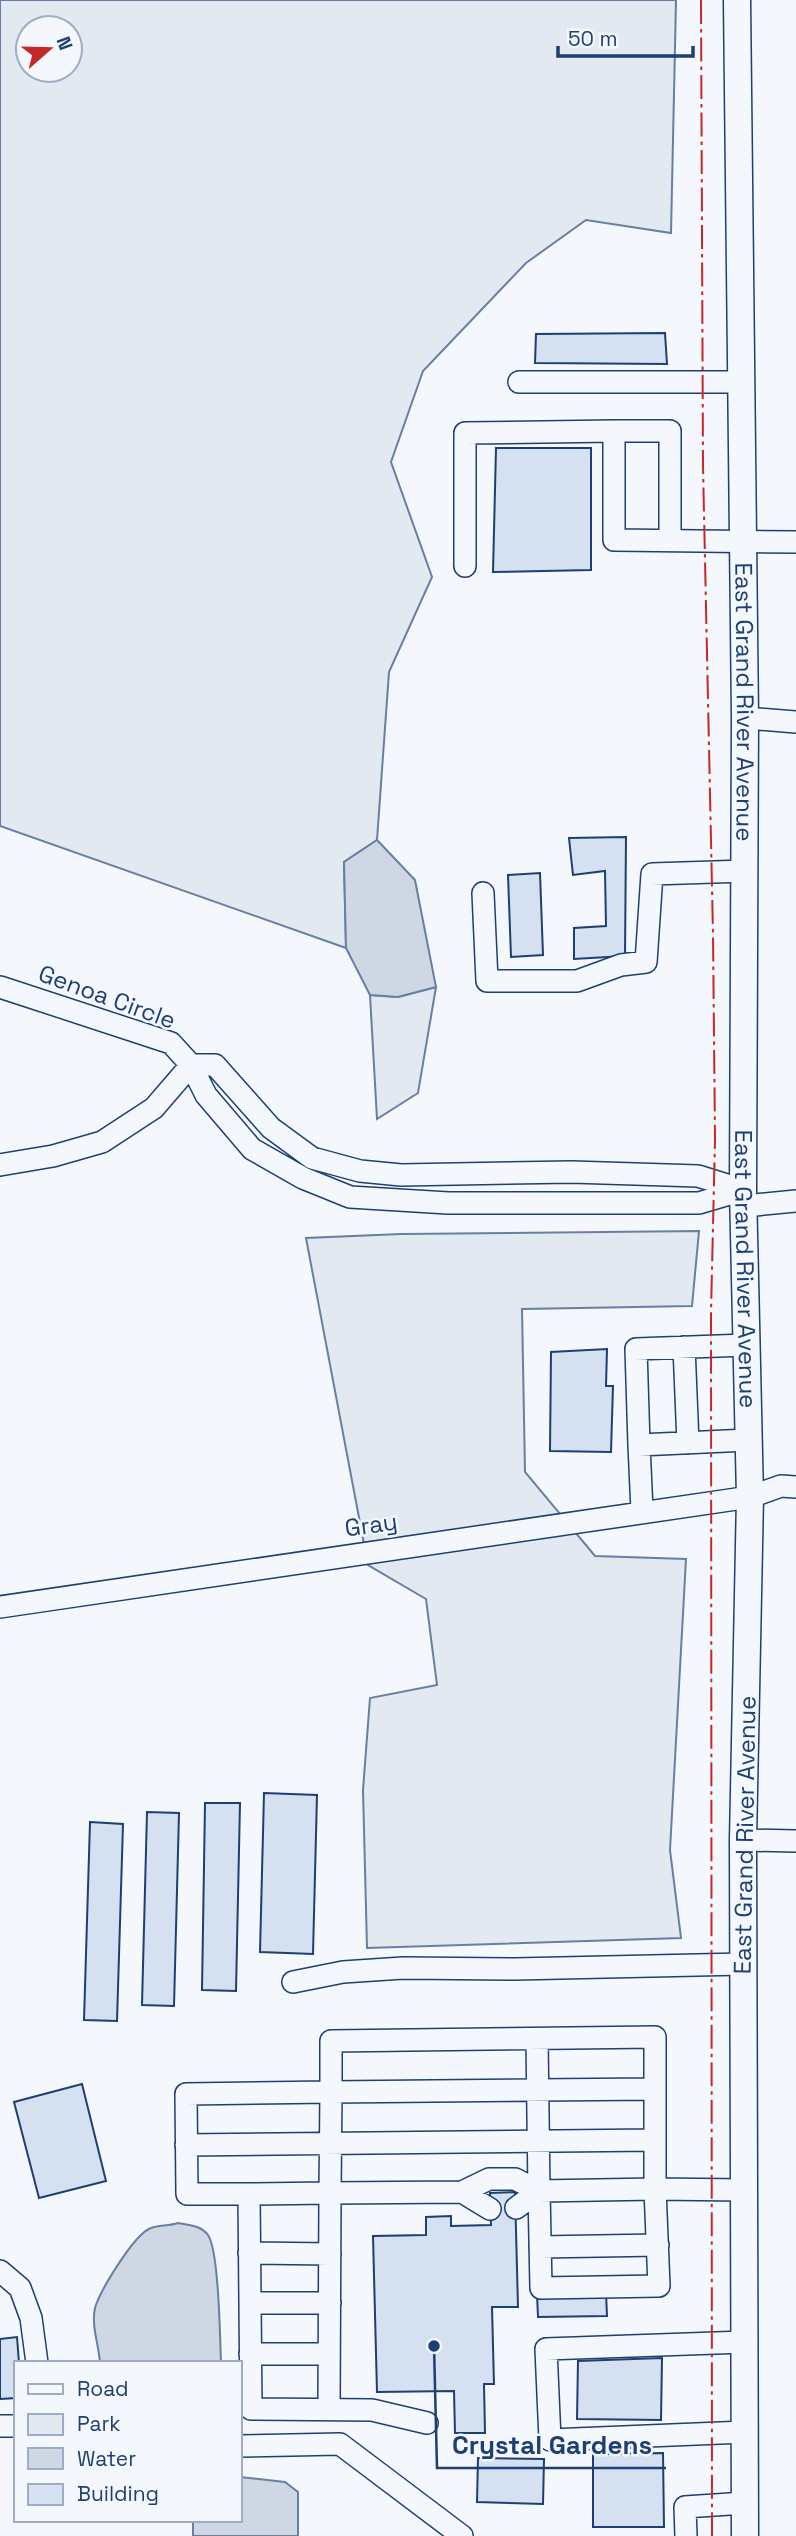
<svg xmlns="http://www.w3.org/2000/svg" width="796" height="2536" viewBox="0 0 796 2536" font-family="'Space Grotesk',sans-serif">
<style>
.green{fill:#e3e9f0;stroke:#687fa3;stroke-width:2;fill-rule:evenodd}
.water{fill:#cfd7e4;stroke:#687fa3;stroke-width:2}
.building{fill:#d5e0f0;stroke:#1d3f73;stroke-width:2}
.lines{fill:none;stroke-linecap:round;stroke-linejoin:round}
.minor-casing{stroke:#1d3f73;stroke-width:24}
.major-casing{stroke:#1d3f73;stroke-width:29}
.minor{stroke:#f4f7fb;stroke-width:21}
.major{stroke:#f4f7fb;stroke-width:26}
.power{stroke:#c62828;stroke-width:2;stroke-dasharray:24 5 3.5 5;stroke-linecap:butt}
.labels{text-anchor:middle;stroke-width:5;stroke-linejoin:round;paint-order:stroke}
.street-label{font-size:24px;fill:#1d3f73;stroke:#f4f7fb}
.leader{fill:none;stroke:#1d3f73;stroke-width:2.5}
.callout-dot{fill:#1d3f73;stroke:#f4f7fb;stroke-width:2.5}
.callout-label{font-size:26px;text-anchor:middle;font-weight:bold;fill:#1d3f73;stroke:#f4f7fb;stroke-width:5;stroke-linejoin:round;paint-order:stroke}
</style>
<rect width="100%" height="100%" fill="#f4f7fb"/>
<path class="green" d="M0,0h676l-5,233 -85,-13 -60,43 -103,108 -32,91 41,115 -43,95 -12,168 -33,22 2,86 -346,-122zM28,28h42v42h-42z
M436,987l-18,106 -41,26 -7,-124 28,2z
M699,1231l-7,75 -170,3 3,163 70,84 91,3 -16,291 11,88 -314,10 -4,-158 7,-92 67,-13 -11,-86 -58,-34 -62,-327 95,-4z"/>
<path class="water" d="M377,840l38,40 21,107 -38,10 -28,-2 -24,-47 -2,-86z
M178,2223c10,2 23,2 30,12 11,16 12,104 13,128h-121c-1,-18 -9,-37 -5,-55 5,-17 39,-74 56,-80 7,-3 18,-2 27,-5z
M240,2477l45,5 13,10v44h-105v-16h47z"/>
<path class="building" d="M665,333l2,31 -132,-1 1,-29z
M496,448h95v122l-98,2z
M626,837l-1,119 -51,3v-31l32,-2 -1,-55 -32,4 -4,-37z
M540,873l3,82 -32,2 -3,-82z
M607,1349l-1,37h7l-2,66 -61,-1 1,-99z
M264,1793l53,2 -4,159 -53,-2z
M205,1803h35l-4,188 -34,-1z
M147,1812l32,1 -5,193 -32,-1z
M90,1822l33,2 -6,197 -33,-1z
M82,2084l24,97 -67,17 -25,-96z
M515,2192l3,115h-26l2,77h-10l1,49h-30l-1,-42 -77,1 -4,-156 53,-1v-18l25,-1v10l40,-1 -1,-32z
M606,2293l1,23 -69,1 -1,-23z
M17,2337l2,26h-3v35l-16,1v-60z
M662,2358l-1,62 -84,-1 1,-58z
M663,2453l1,74h-71v-73z
M478,2458l66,1 -1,45 -66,-2z"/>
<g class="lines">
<defs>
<path id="minor" d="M519,382h222
M670,539v-108h-56v109l182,2
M465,566v-133l149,-2
M745,718l51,4
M483,893l4,88h90l44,-16 25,-3 6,-88 93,-3
M0,987l171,56 20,22 15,30 46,54 51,29 47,19 98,6h251l44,-13
M0,1165l53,-9 49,-14 52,-34 37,-43h24l56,63 41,30 48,13 41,4 171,-3 126,4 45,14
M744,1206l52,-5
M684,1347l4,96
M639,1445l-3,-96 110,-4
M642,1511l-3,-66 109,-5
M0,1607l750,-110 31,-11 15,1
M743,1840l53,1
M293,1982l50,-10 60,-4 112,1 228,-5
M537,2039l2,152
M186,2145l468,-5
M462,2192l27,-13h26l24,12 116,-2 4,97 -118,2 -2,-97 -23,17
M249,2194l81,-1 1,-101 323,-3
M540,2247l118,-2
M249,2253l81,1
M0,2271l20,17 11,30 6,45
M250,2303h80
M744,2342l-198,7 4,91 195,-8
M250,2354h79
M329,2408l1,-215 132,-1 28,17
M427,2423l-55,-13 -121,-1 -2,-215h-62l-1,-100 145,-2v-51l324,-4v152l89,1
M0,2426h16
M240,2446l100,-2 122,92
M686,2536l-1,-29 60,-4"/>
<g id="major">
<path id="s1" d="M737,0l8,718 -2,472 7,307 -7,343 2,696"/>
</g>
</defs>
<use href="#minor" class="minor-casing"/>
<use href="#major" class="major-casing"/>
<use href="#minor" class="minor"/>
<use href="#major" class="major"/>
<path class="power" d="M701,0l2,466 10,468 2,205 -4,174 1,1223"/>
</g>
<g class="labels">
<g class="street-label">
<text dy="8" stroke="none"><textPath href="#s1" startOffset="702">East Grand River Avenue</textPath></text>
<text transform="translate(107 997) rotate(20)" y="8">Genoa Circle</text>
<text dy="8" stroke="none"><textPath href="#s1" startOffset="1269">East Grand River Avenue</textPath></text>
<text transform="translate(371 1525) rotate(-8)" y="8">Gray</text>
<text transform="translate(745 1835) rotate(-89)" y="8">East Grand River Avenue</text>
</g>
</g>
<path class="leader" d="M434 2346L437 2468H666"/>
<circle class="callout-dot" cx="434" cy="2346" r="7"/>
<g class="callout-label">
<text x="552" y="2454">Crystal Gardens</text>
</g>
<rect x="14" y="2361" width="228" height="161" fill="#f4f7fb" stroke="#9eadc5" stroke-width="2"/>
<rect x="28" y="2384" width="35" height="10" fill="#f4f7fb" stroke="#9eadc5" stroke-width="2"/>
<text x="77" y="2396" font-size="21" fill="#1d3f73">Road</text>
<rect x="28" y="2414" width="35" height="21" fill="#e3e9f0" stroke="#9eadc5" stroke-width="2"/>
<text x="77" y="2431" font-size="21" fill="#1d3f73">Park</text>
<rect x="28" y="2448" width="35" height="21" fill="#cfd7e4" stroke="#9eadc5" stroke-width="2"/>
<text x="77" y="2466" font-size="21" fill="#1d3f73">Water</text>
<rect x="28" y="2484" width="35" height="21" fill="#d5e0f0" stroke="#9eadc5" stroke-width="2"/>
<text x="77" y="2501" font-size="21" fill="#1d3f73">Building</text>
<g transform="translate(49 49) rotate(70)"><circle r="33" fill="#f4f7fb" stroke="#9eadc5" stroke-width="2"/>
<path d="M0-5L12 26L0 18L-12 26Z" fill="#c62828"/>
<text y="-10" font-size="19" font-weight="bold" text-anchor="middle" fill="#1d3f73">N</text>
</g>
<path d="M558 46v10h135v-10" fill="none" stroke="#1d3f73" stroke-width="3.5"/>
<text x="568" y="46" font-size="21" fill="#1d3f73" stroke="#f4f7fb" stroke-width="5" paint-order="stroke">50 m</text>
</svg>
